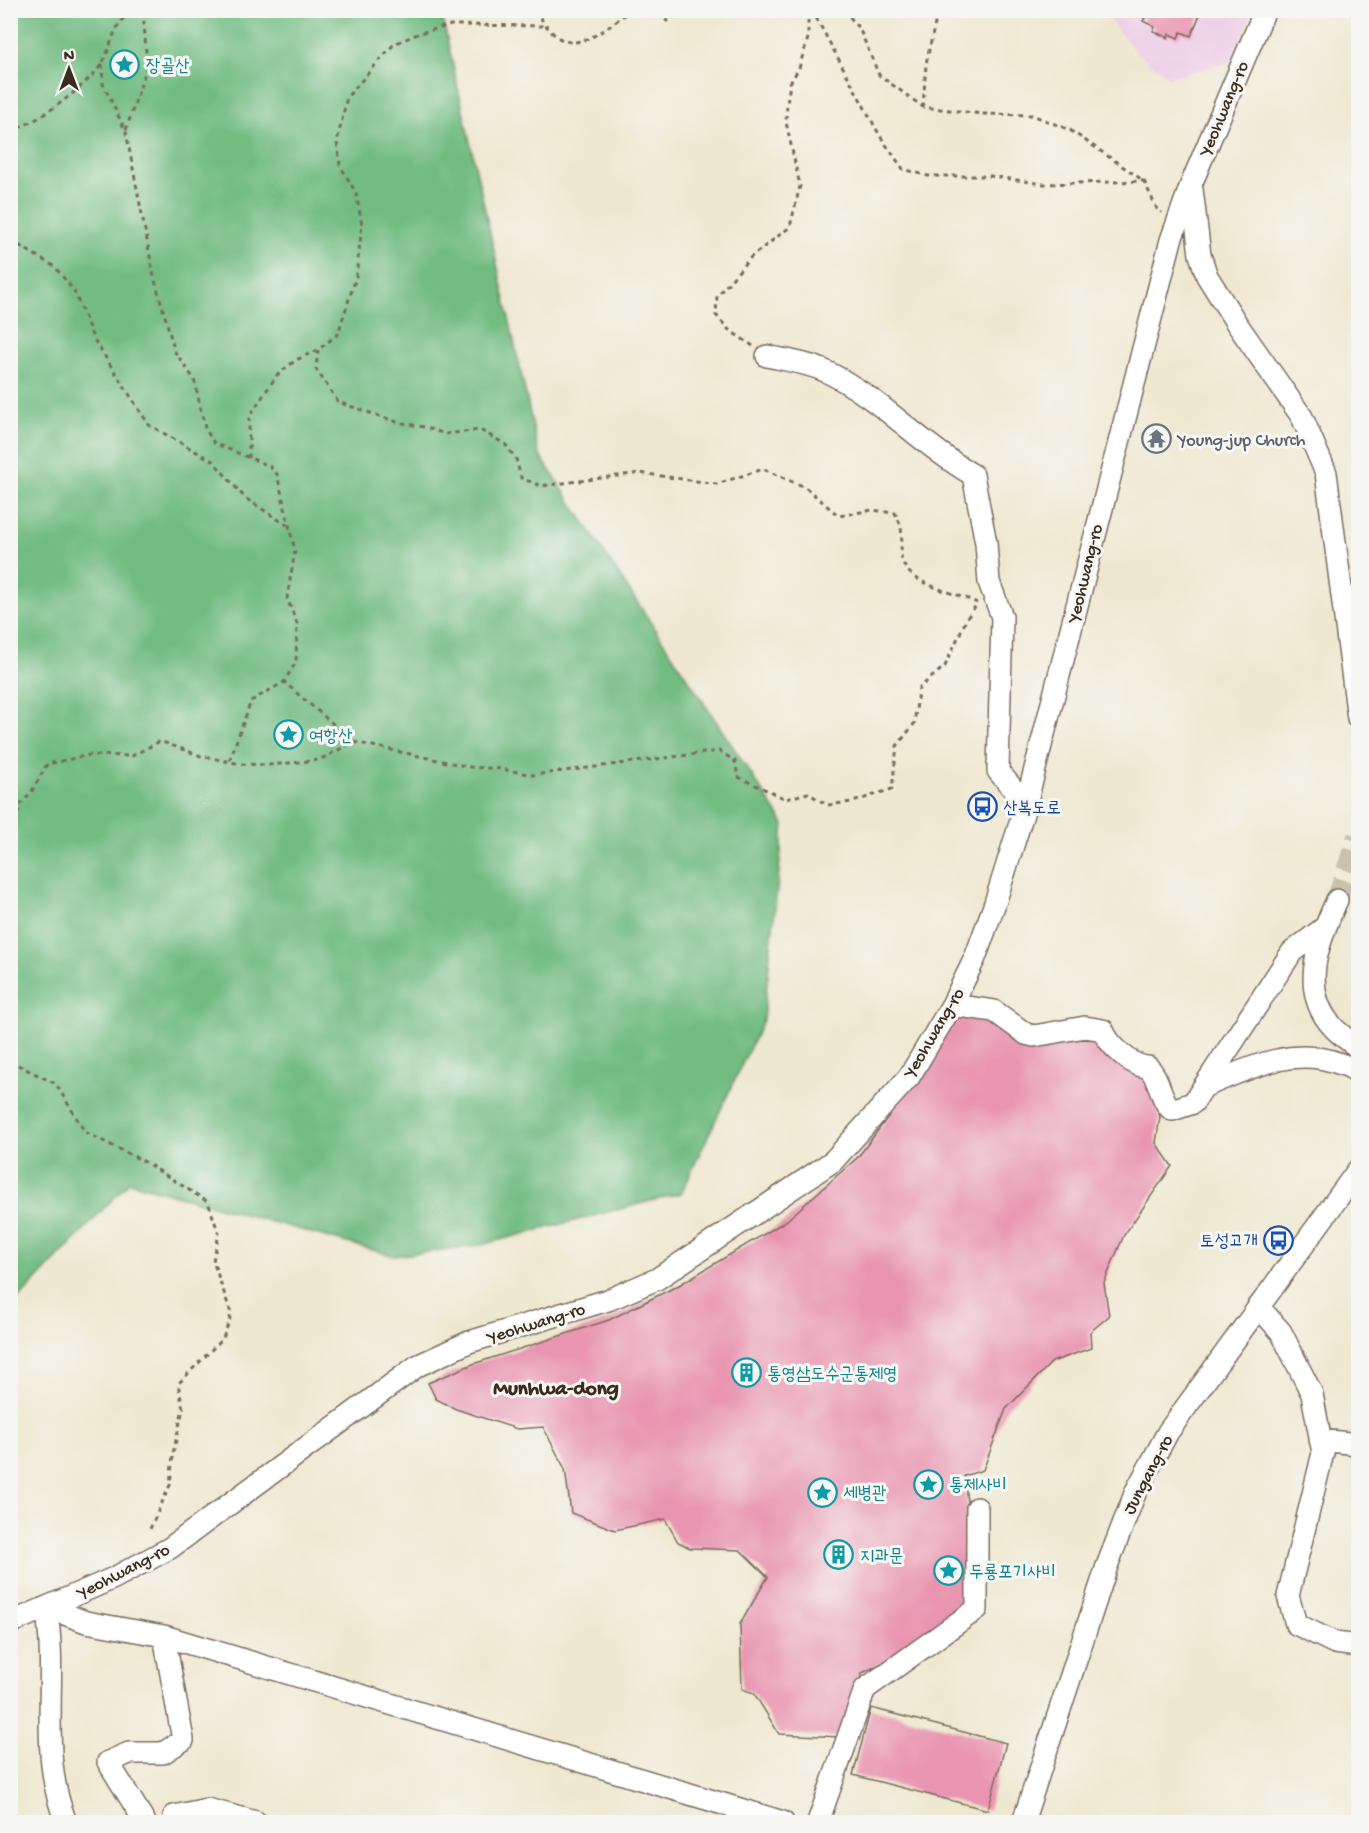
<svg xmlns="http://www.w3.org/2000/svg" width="1369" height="1833" viewBox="0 0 1369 1833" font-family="'Gochi Hand','Poor Story',sans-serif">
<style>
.built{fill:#eed0e8}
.forest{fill:#72bc82;stroke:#567350;stroke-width:1.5}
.building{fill:#e994b0}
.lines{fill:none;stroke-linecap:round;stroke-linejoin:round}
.minor-tunnel{stroke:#cbc2ad;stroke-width:21;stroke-dasharray:21 10;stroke-linecap:butt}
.minor-casing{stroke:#7a6c5d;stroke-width:24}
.path{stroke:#7a6c5d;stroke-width:3;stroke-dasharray:4.5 4.5;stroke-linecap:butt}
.minor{stroke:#fff;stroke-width:21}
.labels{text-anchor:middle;stroke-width:6;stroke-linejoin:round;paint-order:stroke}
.culture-label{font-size:18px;fill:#0d838f;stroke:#f6f6f2;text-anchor:start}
.street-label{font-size:18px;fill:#3b2a1e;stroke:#f6f6f2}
.worship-label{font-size:18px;fill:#5b616d;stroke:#f6f6f2;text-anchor:start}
.transit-label{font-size:18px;fill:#164399;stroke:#f6f6f2;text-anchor:start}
.quarter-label{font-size:21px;font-weight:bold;fill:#3b2a1e;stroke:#f6f6f2}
</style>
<rect width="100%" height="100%" fill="#f6f6f2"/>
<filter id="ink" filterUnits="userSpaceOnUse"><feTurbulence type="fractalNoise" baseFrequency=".0167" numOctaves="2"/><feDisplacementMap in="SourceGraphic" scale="12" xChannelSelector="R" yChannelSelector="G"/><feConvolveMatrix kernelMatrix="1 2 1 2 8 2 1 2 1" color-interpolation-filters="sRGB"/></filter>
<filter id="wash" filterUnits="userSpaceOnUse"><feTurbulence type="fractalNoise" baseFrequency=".008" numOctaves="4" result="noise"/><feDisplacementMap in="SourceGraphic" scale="24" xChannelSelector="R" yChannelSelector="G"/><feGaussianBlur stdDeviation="1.35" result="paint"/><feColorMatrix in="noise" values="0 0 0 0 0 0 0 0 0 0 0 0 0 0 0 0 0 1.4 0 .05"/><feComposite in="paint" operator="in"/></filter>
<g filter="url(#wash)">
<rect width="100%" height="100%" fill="#efe8d1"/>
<path class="built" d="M1102,11h151l-21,51 -63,15 -33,-25z"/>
<path class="forest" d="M11,10l430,1 98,443 245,370 -21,196 -82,173 -200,52 -87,11 -265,-74 -118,125z"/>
<g id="blocks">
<path class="building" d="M1130,10h72l-11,26 -10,-4 -3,6 -9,-4 -1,4 -15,-7 2,-4 -12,-6 2,-3z
M959,1009l37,7 18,22h23l57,-8 53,39 13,48 -4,26 16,23 -48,69 -20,48 5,33 -19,16 1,16 -39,14 -46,47 -23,61 -19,6 4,34 -1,102 -35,26 -70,35 -22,64 -61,-3 -25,-41 -12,-4 -2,-65 28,-47 -28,-27 -50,-2 -12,-6 -13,-23 -50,11 -44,-17 -6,-44 -22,-42 -26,2 -61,-20 -20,-10 -8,-16 45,-19 136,-44 70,-35 107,-64 72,-64 72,-96z
M871,1708l135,35 -18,67 -135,-35z"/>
</g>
</g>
<g filter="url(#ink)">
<use href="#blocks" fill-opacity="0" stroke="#7a6c5d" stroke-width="1.5"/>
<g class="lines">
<path class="minor-tunnel" d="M1337,900l21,-64"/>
<defs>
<path id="minor" d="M1192,189l8,66 7,21 30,48 65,93 24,56 32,245
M767,356c18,4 41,7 58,15 55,26 96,74 148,104l13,68 3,39 13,35 -4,154 28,33
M1337,900c-18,40 -39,90 -4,127 7,8 17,14 25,21
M952,1005l42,6 32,23 8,2 51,-9 18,3c5,14 29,37 45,37 13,12 11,32 24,43l21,-7 99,-151 33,-25
M1203,1087c44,-18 88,-41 135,-24 8,3 15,4 20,11
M1258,1306l23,26 31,62 11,59 -35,143 8,28 39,19 23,3
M1320,1440l38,4
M10,1623l104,-45 56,-30 247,-182 52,-24 139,-42 49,-21 176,-118 76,-84 43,-72 23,-47 20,-55 31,-99 145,-564 21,-58 73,-172
M174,1816l33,-7 49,13
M66,1822c-29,-71 -7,-142 -20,-215l40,15 78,14 619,186
M145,1822l-37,-60 21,-9h34l20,-13 -19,-104
M818,1822l47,-133 112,-80v-101
M1023,1822l84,-256 29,-75 32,-59 190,-262"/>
</defs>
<use href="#minor" class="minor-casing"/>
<path class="path" d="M535,10c6,8 13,20 21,26 24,19 56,-12 74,-26
M650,10l17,11 19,-11
M733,10h2
M812,10l68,126 23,33 25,7h62l54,8 100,-3
M844,10l15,18 20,47 44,32 60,7 49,1 38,15 74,51 13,28 5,4
M102,64l1,20 23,48 28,145 21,75 19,27 11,49 9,15 55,23 8,8 18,77 -8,47 10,26 -1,38 -12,20 -33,19 -22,61
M923,107l3,-43 12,-54
M10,130c25,-4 77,-45 91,-65 6,-9 9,-21 13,-31 3,-8 10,-16 15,-24
M126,130l21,-64 -4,-56
M10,244l10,2 35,21 19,24 19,47 56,87 64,36 32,37 42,27
M753,346l-24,-16 -13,-15 1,-19 34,-39 39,-30 10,-41 -14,-64 1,-18 3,-21 9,-15 9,-30v-28
M318,350l-2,19 22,33 59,20 27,5 21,7 35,-4 25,14 11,15 5,19 20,8 99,-13 77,11 46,-15 42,18 34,29 33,-6 23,3c13,21 2,36 8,50 9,23 53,29 74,40
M249,458v-41l28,-42 19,-15 22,-10 20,-16 18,-57 6,-52 -6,-32 -16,-28 -3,-23 10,-45 47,-53 26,-11 31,-8 97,1
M354,742l116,25 32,2 31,6 186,-24 16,10 3,16 48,22 22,-6 19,12 26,-3 39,-13 5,-43 17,-22 5,-36 26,-22 22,-48 10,-14
M10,849l10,-44 11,-12 16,-29 43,-9 42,1 28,-15 41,15 40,8 28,1 50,-5 35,-18 -70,-60
M10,1061l46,23 29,48 60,30 63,40 11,32 -6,27 18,52 -2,9 -6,16 -45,46 5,24 -10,46 -3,31 -20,44"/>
<use href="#minor" class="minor"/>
</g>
</g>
<defs>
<symbol id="sight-ring" viewBox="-11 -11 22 22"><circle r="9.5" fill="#f6f6f2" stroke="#0f9aa8" stroke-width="1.5"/><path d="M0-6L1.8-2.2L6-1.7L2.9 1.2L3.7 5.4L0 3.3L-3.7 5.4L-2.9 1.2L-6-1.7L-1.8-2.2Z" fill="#0f9aa8"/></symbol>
<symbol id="temple-ring" viewBox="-11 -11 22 22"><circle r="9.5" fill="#f6f6f2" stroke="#6b7280" stroke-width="1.5"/><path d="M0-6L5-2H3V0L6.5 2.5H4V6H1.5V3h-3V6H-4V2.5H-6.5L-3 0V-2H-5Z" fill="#6b7280"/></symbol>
<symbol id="bus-ring" viewBox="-11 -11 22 22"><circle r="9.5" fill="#f6f6f2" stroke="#1a4fb4" stroke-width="1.5"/><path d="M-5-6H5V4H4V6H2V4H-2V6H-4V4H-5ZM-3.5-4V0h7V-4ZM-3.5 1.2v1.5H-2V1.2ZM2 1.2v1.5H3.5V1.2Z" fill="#1a4fb4"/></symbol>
<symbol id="building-ring" viewBox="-11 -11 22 22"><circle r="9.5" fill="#f6f6f2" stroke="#0f9aa8" stroke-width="1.5"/><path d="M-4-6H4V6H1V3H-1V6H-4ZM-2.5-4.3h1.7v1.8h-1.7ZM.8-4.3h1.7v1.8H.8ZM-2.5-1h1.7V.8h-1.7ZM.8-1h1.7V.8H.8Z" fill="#0f9aa8"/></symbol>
</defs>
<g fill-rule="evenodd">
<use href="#sight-ring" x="108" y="48" width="33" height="33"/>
<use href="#temple-ring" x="1140" y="422" width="33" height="33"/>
<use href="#sight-ring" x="272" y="718" width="33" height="33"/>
<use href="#bus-ring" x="966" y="790" width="33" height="33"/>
<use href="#bus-ring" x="1262" y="1224" width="33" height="33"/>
<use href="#building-ring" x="730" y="1356" width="33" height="33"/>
<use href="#sight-ring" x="912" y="1468" width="33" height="33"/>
<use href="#sight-ring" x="806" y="1476" width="33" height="33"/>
<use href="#building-ring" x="822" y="1538" width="33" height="33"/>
<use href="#sight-ring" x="932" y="1554" width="33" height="33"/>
</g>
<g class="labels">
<g class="culture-label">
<text x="146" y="71">장골산</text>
<text x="309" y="741">여항산</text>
<text x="767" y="1379">통영삼도수군통제영</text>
<text x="949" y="1490">통제사비</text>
<text x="843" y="1498">세병관</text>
<text x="860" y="1561">지과문</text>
<text x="969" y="1577">두룡포기사비</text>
</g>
<g class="street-label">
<text transform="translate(1223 108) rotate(-67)" y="6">Yeohwang-ro</text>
<text transform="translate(1084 573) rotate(-76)" y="6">Yeohwang-ro</text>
<text transform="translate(933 1032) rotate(-59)" y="6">Yeohwang-ro</text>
<text transform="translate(536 1322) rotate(-17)" y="6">Yeohwang-ro</text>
<text transform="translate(1147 1474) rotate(-62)" y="6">Jungang-ro</text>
<text transform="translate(123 1570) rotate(-27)" y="6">Yeohwang-ro</text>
</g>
<g class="worship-label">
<text x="1178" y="445">Young-jup Church</text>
</g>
<g class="transit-label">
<text x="1003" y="813">산복도로</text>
<text x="1258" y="1246" text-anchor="end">토성고개</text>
</g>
<g class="quarter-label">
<text x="556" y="1394">Munhwa-dong</text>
</g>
</g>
<rect width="1369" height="1833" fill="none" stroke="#f6f6f2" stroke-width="36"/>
<g transform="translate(69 69)" stroke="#f6f6f2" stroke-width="4.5" paint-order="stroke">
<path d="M0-4.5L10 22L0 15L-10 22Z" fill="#3b2a1e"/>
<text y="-9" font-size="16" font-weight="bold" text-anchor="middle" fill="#3b2a1e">N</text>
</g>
</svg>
